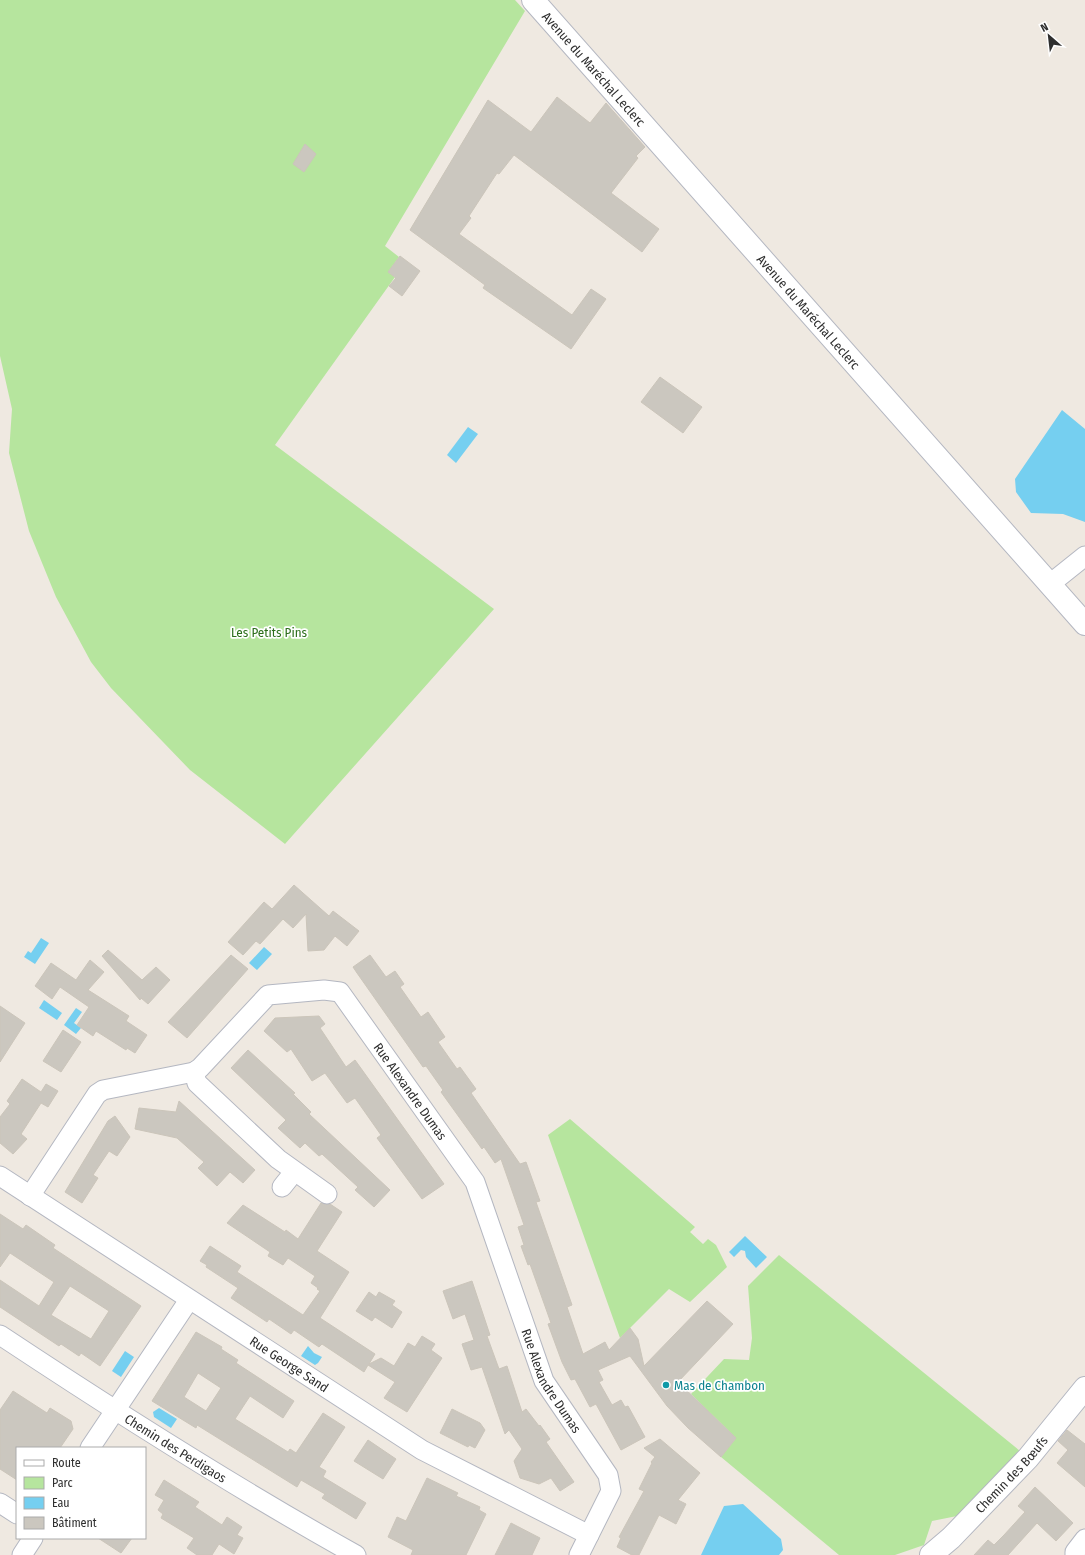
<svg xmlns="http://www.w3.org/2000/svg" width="1085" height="1555" viewBox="0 0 1085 1555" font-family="'Fira Sans Condensed',sans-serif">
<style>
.green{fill:#b6e59e}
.water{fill:#75cff0}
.building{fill:#cbc7bf;stroke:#cbc5ba;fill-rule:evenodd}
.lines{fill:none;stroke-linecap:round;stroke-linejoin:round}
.minor-casing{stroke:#b4b7c1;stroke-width:21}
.tertiary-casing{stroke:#b4b7c1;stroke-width:24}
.secondary-casing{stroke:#b4b7c1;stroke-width:24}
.minor{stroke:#fff;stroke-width:19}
.tertiary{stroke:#fff;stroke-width:22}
.secondary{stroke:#fff;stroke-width:22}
.culture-dot{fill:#0f9aa8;stroke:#fff;stroke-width:1.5}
.labels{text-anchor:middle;stroke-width:3.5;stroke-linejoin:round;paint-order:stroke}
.street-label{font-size:13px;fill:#2e2e2e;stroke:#fff}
.park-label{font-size:13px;fill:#2c6e1b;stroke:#fff}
.culture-label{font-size:13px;fill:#0d838f;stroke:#fff;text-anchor:start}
</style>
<rect width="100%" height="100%" fill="#efe9e1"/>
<path class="green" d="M0,0h515l10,11 -140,235 14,11 -11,15 7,5 -120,168 219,164 -209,235 -95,-74 -79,-82 -20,-26 -35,-65 -27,-66 -20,-78 3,-44 -12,-53z
M570,1119l125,108 -5,5 13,12 5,-5 8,6 11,22 -37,35 -21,-13 -49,49 -72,-203z
M779,1255l241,196 -58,64 -30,6 -8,24 -29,10h-56l-118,-98 15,-19 -45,-44 33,-35 25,1 3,-22 -4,-52z"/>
<path class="water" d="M1062,410l23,19v93l-22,-8 -32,-1 -15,-21 -1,-13z
M468,427l10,7 -22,29 -9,-8z
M41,938l8,5 -14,21 -11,-7 4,-6 3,2z
M264,947l8,7 -15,16 -8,-7z
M44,1000l18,13 -5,7 -18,-12z
M76,1008l6,4 -8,11 7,5 -5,6 -12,-9z
M745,1236l22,21 -11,11 -10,-11 -1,-6 -4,-1 -7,7 -5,-5z
M308,1346l6,7 8,4 -4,6 -3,2 -14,-9z
M125,1351l9,6 -13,20 -9,-6z
M159,1408l18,11 -6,9 -17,-11 -1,-5z
M743,1504l38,35 2,11 -4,5h-78l23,-49z"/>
<path class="building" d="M557,97l33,26 16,-20 39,44 -9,9 2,2 -27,35 48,36 -17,23 -128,-97 -15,19 -2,-1 -28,43 2,2 -12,16 113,81 19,-26 15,10 -35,50 -88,-61 2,-3 -75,-55 78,-130 43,32z
M305,144l11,10 -12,18 -11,-8z
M400,256l20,15 -18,25 -13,-10 7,-8 -8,-6z
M660,377l42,30 -19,26 -42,-31z
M294,885l35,31 4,-5 26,20 -12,15 -12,-10 -11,14 -16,1 -2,-37 -13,14 -10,-9 -23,25 -4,-3 -13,14 -15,-13 36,-40 8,7z
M108,950l34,30 14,-13 14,13 -22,24 -7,-6 -1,2 -38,-44z
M231,955l17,14 -61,69 -19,-16z
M370,955l16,22 9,-6 9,13 -4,3 21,30 7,-5 17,25 -7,5 19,27 3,-2 16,22 -5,4 49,71 6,-2 14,39 -4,1 36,103 -5,2 16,47 22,-12 4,8 21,-22 8,11 6,27 63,-65 26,23 -55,58 58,56 -15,19 -33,-29 -21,-22 -37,-50 -32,14 5,10 -4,2 13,23 9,-5 4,7 3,-1 17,31 -24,13 -25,-46 -6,3 -15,-28 -4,1 -9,-18 -14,-38 3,-1 -21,-59 -2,1 -7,-19 3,-1 -6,-18 6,-2 -23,-66 -6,4 -11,-16 -2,2 -41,-57 2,-2 -17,-24 -3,1 -66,-94 -4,-6z
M90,960l14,12 -16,18 41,26 -3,5 21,14 -12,18 -8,-5 -1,2 -30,-19 -3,5 -16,-11 12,-18 -29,-20 -8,12 -17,-13 16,-23 25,17z
M0,1006l25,17 -25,39z
M319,1016l6,8 -5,4 26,39 9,-7 89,124 -22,15 -45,-61 4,-3 -26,-37 -8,5 -22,-30 -13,8 -21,-32 -4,3 -23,-21 11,-13z
M63,1030l18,12 -20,30 -18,-11z
M248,1050l47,43 -2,1 18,18 -2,2 81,76 -16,17 -19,-17 3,-3 -36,-33 -3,2 -14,-13 -5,5 -22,-20 8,-8 -55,-52z
M22,1079l19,13 5,-8 12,7 -10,16 -7,-4 -20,31 6,5 -14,15 -13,-11v-26l10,-13 -3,-3z
M179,1101l76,69 -12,13 -13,-11 -13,14 -19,-18 6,-6 -27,-24 -42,-9 4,-21 37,4z
M115,1116l15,21 -13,19 -8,-5 -16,24 5,3 -16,25 -17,-11 43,-71z
M321,1203l9,1 12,8 -25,39 32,21 -29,46 55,36 -6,10 12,-6 13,8 14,-23 7,4 7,-11 13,8 -4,6 11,8 -35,54 -23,-14 11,-16 -27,-17 -4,7 -42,-28 -3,3 -25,-17 -3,4 -22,-15 -2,3 -36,-24 7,-10 -32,-21 1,-2 -7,-4 10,-15 31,20 -4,6 66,43 17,-24 -3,-2 1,-1 -7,-5 4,-7 -27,-18 -5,7 -15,-9 2,-4 -43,-29 16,-18 42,27 1,-2 12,9z
M0,1214l23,15 3,-4 29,20 -2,3 88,58 -41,60 -19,-13 -2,3 -18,-12 -2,2 -59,-39v-27l39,26 15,-24 -44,-29 -10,14zM70,1286l39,25 -18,28 -40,-24z
M472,1281l18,54 -3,1 12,33 8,-3 15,46 4,-3 13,17 1,-1 10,14 -4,3 28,40 -14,9 -9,-13 -12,6 -19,-6 -6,-17 8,-12 -13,-19 -4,4 -23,-67 -11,3 -9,-26 12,-4 -9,-26 -12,5 -10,-28z
M369,1292l7,5 3,-5 16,9 -3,4 10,7 -10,16 -17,-11 -3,4 -16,-10z
M196,1332l26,15 -1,2 17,11 -2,3 58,38 -11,17 -33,-22 -15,23 53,33 2,-3 6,4 27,-40 22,14 -26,40 7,4 -3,6 43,26 -10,16 -34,-21 3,-4 -24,-14 -4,7 -100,-62 -1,3 -44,-27zM198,1373l23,15 -15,23 -22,-14z
M13,1391l34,22 3,-5 21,13 2,8 -13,19h-43v32l-17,-11v-59z
M452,1409l28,14 5,7 -10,18 -6,-3 -1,2 -28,-14z
M1067,1430l18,14v43l-28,-24 11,-13 -10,-9z
M660,1439l40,34 -22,27 8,4 -10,20 -17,-9 -20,40h-7l-15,-8 4,-9 -2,-1 25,-46 -5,-2 13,-26 -1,-1 4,-5 -11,-9z
M368,1440l28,19 -13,20 -29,-18z
M427,1478l31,15 -2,3 24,11 -1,3 7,4 -20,41h-55l2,-5 -25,-13 9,-20 9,4z
M164,1480l35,22 -4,5 27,18 5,-8 15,10 -5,8 6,3 -9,16 -15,-10 -7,11h-15l-10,-7 7,-10 -33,-20 2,-4 -5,-4 6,-10 -9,-5z
M1035,1487l38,36 -17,18 -19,-18 -29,32h-34l14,-15 6,5 10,-10 21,-23 -7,-6z
M511,1523l29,15 -8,17h-37z
M98,1538h34l-11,15z"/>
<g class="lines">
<defs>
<g id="minor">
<path d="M1050,584l35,-28"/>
<path d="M194,1072l3,11 81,76 49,35"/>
<path id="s1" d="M0,1176l422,274 167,85"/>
<path d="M282,1187l12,-15"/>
<path id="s2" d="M30,1196l67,-102 6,-4 91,-18 6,-4 68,-73 56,-5 16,2 135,190 69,199 64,94 3,16 -32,64"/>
<path id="s3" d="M0,1335c116,77 234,152 356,220"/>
<path d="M90,1448l99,-148"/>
<path d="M0,1503l17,11"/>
<path d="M22,1555l11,-17"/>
<path d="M1075,1555v-3l10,-13"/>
</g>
<g id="tertiary">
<path id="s4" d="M931,1555l20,-17 77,-80 57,-70"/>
</g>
<g id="secondary">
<path id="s5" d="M533,0l552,624"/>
</g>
</defs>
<use href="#minor" class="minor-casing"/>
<use href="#tertiary" class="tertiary-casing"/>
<use href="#secondary" class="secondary-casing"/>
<use href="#minor" class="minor"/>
<use href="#tertiary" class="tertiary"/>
<use href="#secondary" class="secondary"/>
</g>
<circle class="culture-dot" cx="666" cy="1385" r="4"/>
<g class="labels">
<g class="street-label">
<text dy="5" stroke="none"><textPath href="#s5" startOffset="92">Avenue du Maréchal Leclerc</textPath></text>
<text dy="5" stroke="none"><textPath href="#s5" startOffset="416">Avenue du Maréchal Leclerc</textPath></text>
<text dy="5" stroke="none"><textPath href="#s2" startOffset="523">Rue Alexandre Dumas</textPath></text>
<text dy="5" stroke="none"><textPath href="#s1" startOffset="345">Rue George Sand</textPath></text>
<text dy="5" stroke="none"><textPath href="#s2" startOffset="848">Rue Alexandre Dumas</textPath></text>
<text dy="5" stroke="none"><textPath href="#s3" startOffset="209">Chemin des Perdigaos</textPath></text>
<text dy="5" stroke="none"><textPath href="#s4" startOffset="114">Chemin des Bœufs</textPath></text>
</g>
<g class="park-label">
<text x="269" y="637">Les Petits Pins</text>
</g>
<g class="culture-label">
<text x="674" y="1390">Mas de Chambon</text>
</g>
</g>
<rect x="16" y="1447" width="130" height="92" fill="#ffffff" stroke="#ababab"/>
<rect x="24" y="1460" width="20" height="6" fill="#ffffff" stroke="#ababab"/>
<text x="52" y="1467" font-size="12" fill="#2e2e2e">Route</text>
<rect x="24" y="1477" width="20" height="12" fill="#b6e59e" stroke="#ababab"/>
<text x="52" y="1487" font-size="12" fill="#2e2e2e">Parc</text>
<rect x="24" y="1497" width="20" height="12" fill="#75cff0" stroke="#ababab"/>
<text x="52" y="1507" font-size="12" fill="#2e2e2e">Eau</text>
<rect x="24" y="1517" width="20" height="12" fill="#cbc7bf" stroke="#ababab"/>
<text x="52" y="1527" font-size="12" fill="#2e2e2e">Bâtiment</text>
<g transform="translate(1049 36) rotate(332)" stroke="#ffffff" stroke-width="3" paint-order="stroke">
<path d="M0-3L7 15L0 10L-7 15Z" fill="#2e2e2e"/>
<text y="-6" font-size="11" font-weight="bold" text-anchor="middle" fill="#2e2e2e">N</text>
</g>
</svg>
